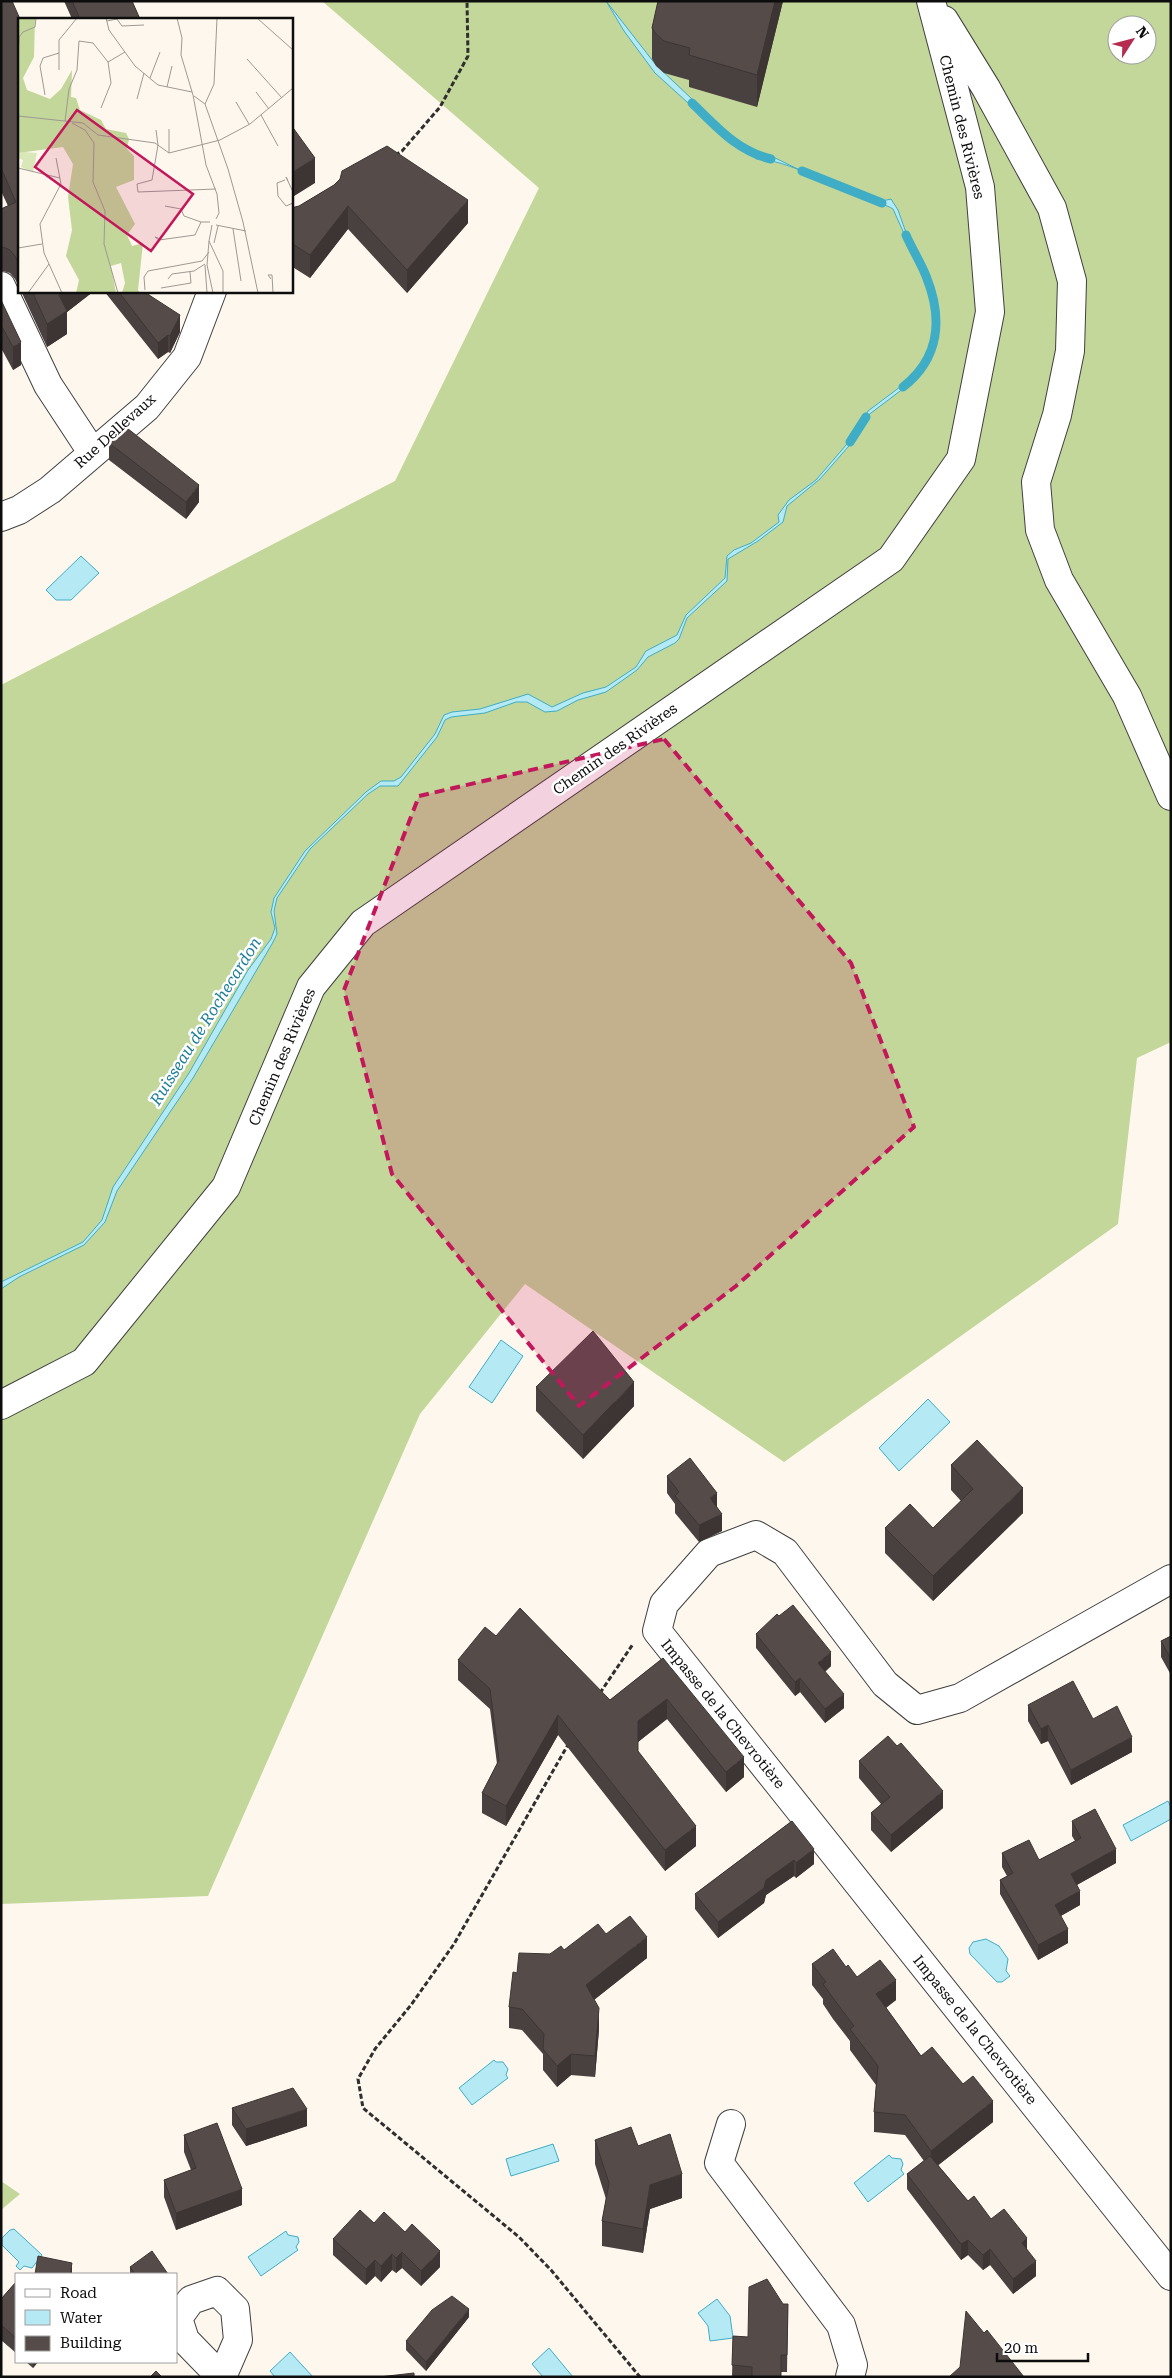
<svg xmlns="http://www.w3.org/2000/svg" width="1172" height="2378" viewBox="0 0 1172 2378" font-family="'Roboto Serif',serif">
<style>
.forest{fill:#c2d799;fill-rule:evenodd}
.water{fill:#b5e9f3;stroke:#3fadc6}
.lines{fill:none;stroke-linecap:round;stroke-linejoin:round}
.stream{stroke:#3fadc6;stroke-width:9}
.minor-casing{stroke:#404040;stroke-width:30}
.path{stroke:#2f2f2f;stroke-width:3;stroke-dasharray:5 2.5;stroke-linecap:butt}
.minor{stroke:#fff;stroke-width:28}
.wall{fill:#494140}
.shaded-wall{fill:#3c3534}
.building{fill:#554c4a;stroke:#3c3534}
.marked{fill:#c2185b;fill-opacity:0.2;stroke:#c2185b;stroke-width:4;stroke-dasharray:10 6;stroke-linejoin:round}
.labels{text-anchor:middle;stroke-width:5;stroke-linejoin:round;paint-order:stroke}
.street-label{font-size:15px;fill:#0d0d0d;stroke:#fff}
.water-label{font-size:16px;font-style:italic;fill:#1c7d98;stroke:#fff}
.inset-road{fill:none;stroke:#9e9993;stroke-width:1}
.view{fill:#c2185b;fill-opacity:0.15;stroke:#c2185b;stroke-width:2.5}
.inset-edge{fill:none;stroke:#0d0d0d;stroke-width:2.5}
</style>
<rect width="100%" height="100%" fill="#fef7ed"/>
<path class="forest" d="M322,1h849v1041l-34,16 -19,166 -334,238 -259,-178 -105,130 -212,482 -207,8v-1219l394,-204 144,-293zM1117,25h30v30h-30z
M1,2181l19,13 -19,16z"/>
<path class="water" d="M606,1l50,64 37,35 16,21 40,30 -20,-11 -74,-67 -31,-42z
M753,155l5,2 11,-2 45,22 56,23 8,2 13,-3 7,11 17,48 10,14 11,32 -1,37 -4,13 -19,28 -45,34 -12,23 -35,40 -33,27 -4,16 -25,19 -30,18 -1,22 -40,37 -8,21 -4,4 -27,14 -11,13 -31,22 -28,8 -21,11 -12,1 -18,-10h-11l-31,11 -34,4 -6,3 -8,17 -39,49h-18l-12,8 -58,55 -33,49 -3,13 3,23 -5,10 -79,134 -76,113 -12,31 -21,23 -65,32 -18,12v-7l82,-40 19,-22 11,-33 76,-114 59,-103 23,-31 4,-11 -4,-16 3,-14 31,-47 61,-59 15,-11h13l7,-4 34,-43 9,-19 8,-3 28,-3 48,-15 24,13 31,-14 23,-6 30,-20 10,-16 31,-16 9,-20 39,-37 2,-22 7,-6 17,-7 28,-21 -1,-7 11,-15 27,-20 37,-43 15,-26 52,-39 13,-25 2,-42 -10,-33 -10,-14 -22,-49c-7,-5 -17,-5 -25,-9 -30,-12 -82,-41 -112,-41z
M81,556l18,17 -28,27h-15l-10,-10z
M501,1340l22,16 -31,47 -23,-16z
M928,1399l22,23 -51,49 -20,-23z
M1168,1801l3,6v12l-40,22 -8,-16z
M986,1939l13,7 9,13 -2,12 4,5 -8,6h-5l-27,-28 -1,-6 4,-6z
M494,2060l2,2h7l5,7 -2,6 2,3 -36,27 -13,-17z
M553,2144l6,17 -48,15 -5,-17z
M889,2155l3,3 9,1 2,5 -2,6 3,4 -36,28 -14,-19z
M14,2229l28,26 -10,13 -8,-2 -4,4 -4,-4 3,-4 -17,-17v-7l8,-8z
M286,2231l2,4 10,2 1,5 -3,5 2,3 -37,26 -13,-19z
M717,2299l13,17 3,22 -23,3 -2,-15 -10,-13z
M549,2348l24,29h-30l-11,-13z
M290,2352l23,25h-38l-5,-6z"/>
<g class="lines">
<path class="stream" d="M692,103c25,24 45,48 79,56
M802,171l80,32
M903,387c37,-29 40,-69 23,-111 -5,-13 -14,-27 -20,-41
M850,442l16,-25"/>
<defs>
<path id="minor" d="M944,20l42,68 66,120 20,73 -2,70 -13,64 -21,67 4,48 19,50 68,116 44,100
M1,286l47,99 44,67
M1,517l18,-7 31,-20 97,-83 40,-50 25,-66
M1,1405l83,-43 142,-175 85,-200 52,-64 528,-364 70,-100 29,-147 -10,-125 -49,-186
M1171,1579l-211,119 -43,12 -32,-26 -100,-132 -29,-17 -47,18 -45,51 -7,27 514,645
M731,2124l-12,39 122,162 12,40 -3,12
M221,2377l-36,-37 -7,-22 13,-18 26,-9 18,18 3,31 -16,37"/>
</defs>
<use href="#minor" class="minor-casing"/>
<path class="path" d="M395,155l7,-4 38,-44 28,-51 -1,-55
M600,1693l33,-49
M569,1743l-115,201 -43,61 -36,44 -17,30 5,29 156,129 32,33 89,107"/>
<use href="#minor" class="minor"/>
</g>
<path class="wall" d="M1,1l18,18v268l-4,-8 -5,-6 -7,-2h-2v-62l7,-3 -7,-15z
M64,1h68l8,18h-68z
M658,1h125l-26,106 -68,-20v-7l-25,-7 -8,-7 -4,-7v-31z
M334,185l134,38 -61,70 -59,-64 -38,49 -19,-12v-58l8,-2z
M21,291h73l-27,21v22l-20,13z
M104,291h42l34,41 -10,21 -2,-1 -10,7z
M1,300l20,65 -8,5 -12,-22z
M109,443l90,59 -13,17 -77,-59z
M536,1387l98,19 -51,53 -47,-48z
M951,1465l72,48 -90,88 -48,-48v-25h48l28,-27 -10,-11z
M667,1476l50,31 5,24 -23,11 -24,-29v-9l-8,-11z
M756,1634l75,32 -6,6 19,36 -19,15 -25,-31 -5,4 -39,-48z
M496,1636l114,64 53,-42 81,119 -18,15 -59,-73 -29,23v10l58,94 -31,25 -107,-136 -52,91 -24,-13v-20l15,-29 -7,-55 -32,-29v-20z
M1171,1636v39l-10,-18v-16z
M1028,1705l65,14 39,33 -61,33 -23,-44 -7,3 -13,-23z
M859,1761l84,47 -52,44 -20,-22v-17l10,-9 -22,-26z
M792,1821l22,43 -18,14 -2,-2 -28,19 -2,8 -46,35 -23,-29v-15z
M1072,1821l44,42 -39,22 3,20 -19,11 7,27 -30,17 -38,-66v-14l7,-4 -5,-9v-14l37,7 36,-19 -3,-5z
M606,1934l41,24 -53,42 5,29 -4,48 -24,-2 -14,12 -14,-17v-16l-21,-24 -13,-2v-21l8,-34 33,-19 14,-4z
M812,1964l34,3 11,10 39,23 -10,8 35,48 72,66 -55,43 30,36 23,18 36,31 9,26 -23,18 -23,-29 -7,5 -15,-15 -7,5 -54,-71v-15l17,-13 -19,-26 -31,-3v-20l2,-27 -26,-35v-9l-17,-22 -10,-15v-5l-11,-14z
M232,2108l75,18 -61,20 -14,-21z
M184,2135l58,70 -66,25 -12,-33v-17l27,-10 -7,-18z
M595,2140l43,6 44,52 -32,11 -7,44 -41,-7v-25l4,-22 -11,-35z
M374,2223l66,44 -19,19 -19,-18 -6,5 -4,-3 -11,12 -6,-6 -9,9 -33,-30v-16z
M130,2267l38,7h-38z
M16,2282v71l-15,-13v-41z
M783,2304h5l-1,68h-6v5h-49l1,-41 15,1z
M469,2317l-43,54 -20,-21v-9z
M26,2362h12l-5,6z"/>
<path class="shaded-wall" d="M775,1h8l-26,106v-32z
M315,158v25l-24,15v-25z
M468,200v23l-61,70v-23z
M348,206v23l-38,49v-23z
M64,291h30l-27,21v22l-20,13v-23l12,-29z
M180,315v17l-10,21v-17z
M168,335v17l-10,7v-16z
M21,342v23l-8,5v-23z
M199,485v17l-13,17v-17z
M634,1382v24l-51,53v-24z
M1023,1488v25l-90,88v-25z
M717,1493v17l-7,-12z
M722,1514v17l-23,11v-17z
M831,1652v14l-13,11v-14z
M800,1678v14l-5,4v-14z
M844,1694v14l-19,15v-14z
M667,1699v20l-29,23v30v-51z
M558,1715v20l-52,91v-20z
M1048,1725v16l-7,3v-15z
M1132,1737v15l-61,33v-15z
M744,1757v20l-18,15v-20z
M943,1791v17l-52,44v-17z
M696,1826v20l-31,25v-21z
M814,1849v15l-18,14v-15z
M1116,1849v14l-45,25v-14z
M794,1860v16l-28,19 -2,8 -46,35v-16l48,-42z
M1080,1891v14l-25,14v-14z
M1068,1929v14l-30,17v-15z
M647,1937v21l-61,48v-21z
M896,1980v20l-20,15v-21z
M599,2008v21l-4,48v-21z
M571,2054v21l-14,12v-21z
M993,2101v21l-62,49v-20z
M307,2109v17l-61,20v-17z
M682,2174v24l-32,11 -7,44v-24l7,-44z
M242,2189v16l-66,25v-17z
M1027,2238v15l-5,-10z
M968,2240v15l-7,5v-16z
M990,2249v16l-7,5v-15z
M440,2251v16l-19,19v-15z
M402,2252v16l-6,5v-15z
M392,2254v16l-11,12v-16z
M375,2260v16l-9,9v-16z
M1036,2261v15l-23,18v-15z
M72,2263v11h-2z
M469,2309v8l-43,54v-9z
M33,2362h5l-5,6z"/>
<path class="building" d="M1,1h11l8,18h-1v245l-4,-8 -5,-6 -7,-3 -2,1v-39l15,-7 -15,-34z
M72,1h60l8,18h-60z
M658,1h117l-18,74 -68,-20 1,-7 -26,-7 -8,-7 -4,-6z
M291,125l24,33 -24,15z
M387,146l81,54 -61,70 -59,-64 -38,49 -19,-12v-35l8,-2 35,-21 6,-6 2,-8z
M32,291h32l-5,4 8,16 -20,13z
M118,291h28l3,4 31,20 -10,21 -2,-1 -10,8z
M1,300l20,42 -8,5 -12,-22z
M127,428l72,57 -13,17 -77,-59z
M593,1331l41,51 -51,53 -47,-48z
M977,1440l46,48 -90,88 -48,-48 25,-24 23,24 40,-39 -22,-24z
M690,1458l27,35 -7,5 12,16 -23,11 -24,-29 4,-4 -12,-16z
M793,1605l38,47 -13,11 26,31 -19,15 -25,-31 -5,4 -39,-48 21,-20 2,2z
M520,1608l90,92 53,-42 81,99 -18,15 -59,-73 -29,22v30l58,75 -31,24 -107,-135 -52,91 -24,-13 17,-33 -9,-71 -32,-29 27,-33 11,9z
M1171,1636v23l-10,-18z
M1073,1681l20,38 24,-13 15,31 -61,33 -23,-45 -7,4 -13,-24z
M888,1736l9,10 4,-3 42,48 -52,44 -20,-22 19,-16 -31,-36z
M1095,1809l21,40 -45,25 9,17 -25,14 13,24 -30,16 -38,-65 13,-7 -11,-20 27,-13 10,20 42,-22 -9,-17z
M792,1821l22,28 -18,14 -2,-3 -28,20 -2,8 -46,34 -23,-28z
M630,1916l17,21 -61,48 13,23 -4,48 -24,-2 -14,12 -14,-17 1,-15 -22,-25 -13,-2 4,-35 4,1 2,-20 31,1 11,-8 3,4 34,-26 8,10z
M833,1949l13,18 2,-2 9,12 23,-17 16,20 -20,14 45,62 11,-9 31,37 10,-8 20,25 -62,50 -26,-36 -31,-3 4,-46 -28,-37 4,-3 -21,-28 -10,-14 3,-2 -14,-18z
M293,2088l14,21 -61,20 -14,-21z
M217,2123l25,66 -66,24 -12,-33 32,-12 -12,-33z
M631,2127l7,19 32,-12 12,40 -32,11 -7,44 -41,-8 7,-38 -14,-43z
M930,2156l38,45 6,-5 17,23 13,-10 23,29 -5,5 14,18 -23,18 -23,-30 -7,6 -15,-15 -7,4 -54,-70z
M360,2210l14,13 10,-11 21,20 7,-8 28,27 -19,20 -19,-19 -6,6 -4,-4 -11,12 -6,-6 -9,9 -33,-30z
M152,2251l16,23h-33l-5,-7z
M38,2256l34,7 -2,11h-35z
M767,2279l16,25h5l-1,51h-6v22h-29v-10l-20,-2 1,-29 15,1 1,-50z
M16,2282v56l-15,-13v-26z
M452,2296l17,13 -43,53 -20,-21 26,-31z
M966,2311l18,22 3,-3 37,47h-75l11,-10z
M156,2371l6,6h-12z
M414,2373v4h-35z"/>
<path class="marked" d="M664,739l187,224 63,164 -178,159 -157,120 -187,-232 -48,-184 75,-194z"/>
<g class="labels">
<g class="street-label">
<text transform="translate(962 127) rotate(76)" y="5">Chemin des Rivières</text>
<text transform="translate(115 431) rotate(-42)" y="5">Rue Dellevaux</text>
<text transform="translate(615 749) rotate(-35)" y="5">Chemin des Rivières</text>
<text transform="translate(282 1057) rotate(-67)" y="5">Chemin des Rivières</text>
<text transform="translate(723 1714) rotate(51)" y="5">Impasse de la Chevrotière</text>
<text transform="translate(975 2030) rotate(51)" y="5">Impasse de la Chevrotière</text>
</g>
<g class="water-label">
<text transform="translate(205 1021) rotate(-58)" y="6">Ruisseau de Rochecardon</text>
</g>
</g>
<g transform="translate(18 18)">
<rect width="275" height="275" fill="#fef7ed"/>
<path d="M6,134l13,1 -4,19 -12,-5 2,-7 -5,-2v-5z" fill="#dae7b9"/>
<path d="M0,0h17l-1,39 -11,21 4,12 23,9 11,-10 11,-19 -1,27 5,1 4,12 21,10 5,9 20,4 3,6 -2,10 7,7v24l-18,7 19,37 -8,11 5,11 11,-3 -5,47 2,3h-18l3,-10 -4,-20 -10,3 5,27h-40l3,-13 -13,-24 6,-26 -4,-33 5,-33 -10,-17 -45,6z" fill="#c2d799"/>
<path class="inset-road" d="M88,0l3,12 26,36 23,19 34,7M159,0l5,20 -1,17 12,40 13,70 11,29 2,19 -3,6M239,0l36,32M89,3l10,-2 5,7 22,-1M0,40l1,-21 4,-5 12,-5 1,-9M229,41l35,39M90,44l17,-10M41,52v-17M132,60l10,-26M149,69l5,-21M238,74l13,17M27,77l-5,-29 3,-8 16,-5v-13l18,-22M176,78l11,8 23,65 15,53 15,71M119,81l7,-26M218,84l13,22M187,86l9,-20 3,-66M243,97l17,31M0,98l65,7 15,12 57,8 14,10 51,-13 30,-16 43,-36M47,103l4,-32 8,-19 2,-29 14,2 15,19 3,21 -10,25M54,105l13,7 9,13 -1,39 12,29 -1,33 14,49M138,112l2,15 -6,35 -15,4 1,8 78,-3M151,135v-24M0,150l42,10M267,162l-8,3 1,13 8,10 7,-3M270,163l-2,-4 7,15M147,188l16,3 3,7 17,6h9M194,207l-3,16 14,30v22M198,207l30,6M215,211l8,52M141,222l-4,-3 3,1 1,2 36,-5 6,-13M191,223l-2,24 6,28M196,225l4,-17M0,230l24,-4M31,246l13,29M187,247l2,28M150,261l4,-5 22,-3 11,-7M253,261l-3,-4h4l1,18M143,270l30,-5 -1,-11M127,272l-1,-13 4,-6 54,-10 7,-9M10,275l21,-29 -5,-11 -4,-29 21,-40 -5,-26"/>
<path class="view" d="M59,92l116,84 -42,57 -116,-84z"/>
<rect width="275" height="275" class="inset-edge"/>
</g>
<rect width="1172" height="2378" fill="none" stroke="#0d0d0d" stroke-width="5"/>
<rect x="15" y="2273" width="162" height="90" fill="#ffffff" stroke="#9e9e9e"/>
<rect x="25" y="2289" width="25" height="8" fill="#ffffff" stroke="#9e9e9e"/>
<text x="60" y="2298" font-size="15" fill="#0d0d0d">Road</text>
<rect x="25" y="2310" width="25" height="15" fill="#b5e9f3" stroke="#9e9e9e"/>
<text x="60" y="2323" font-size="15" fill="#0d0d0d">Water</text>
<rect x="25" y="2336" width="25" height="15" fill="#554c4a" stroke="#9e9e9e"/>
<text x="60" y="2348" font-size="15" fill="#0d0d0d">Building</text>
<g transform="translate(1132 40) rotate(54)"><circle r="24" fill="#ffffff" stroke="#9e9e9e"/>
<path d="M0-4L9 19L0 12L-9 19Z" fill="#b62c50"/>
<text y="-8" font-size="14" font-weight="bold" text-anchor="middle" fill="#0d0d0d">N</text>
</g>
<path d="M997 2353v8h91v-8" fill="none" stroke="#0d0d0d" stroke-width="2.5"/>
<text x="1004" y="2353" font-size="15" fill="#0d0d0d" stroke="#ffffff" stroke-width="4" paint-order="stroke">20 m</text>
</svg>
